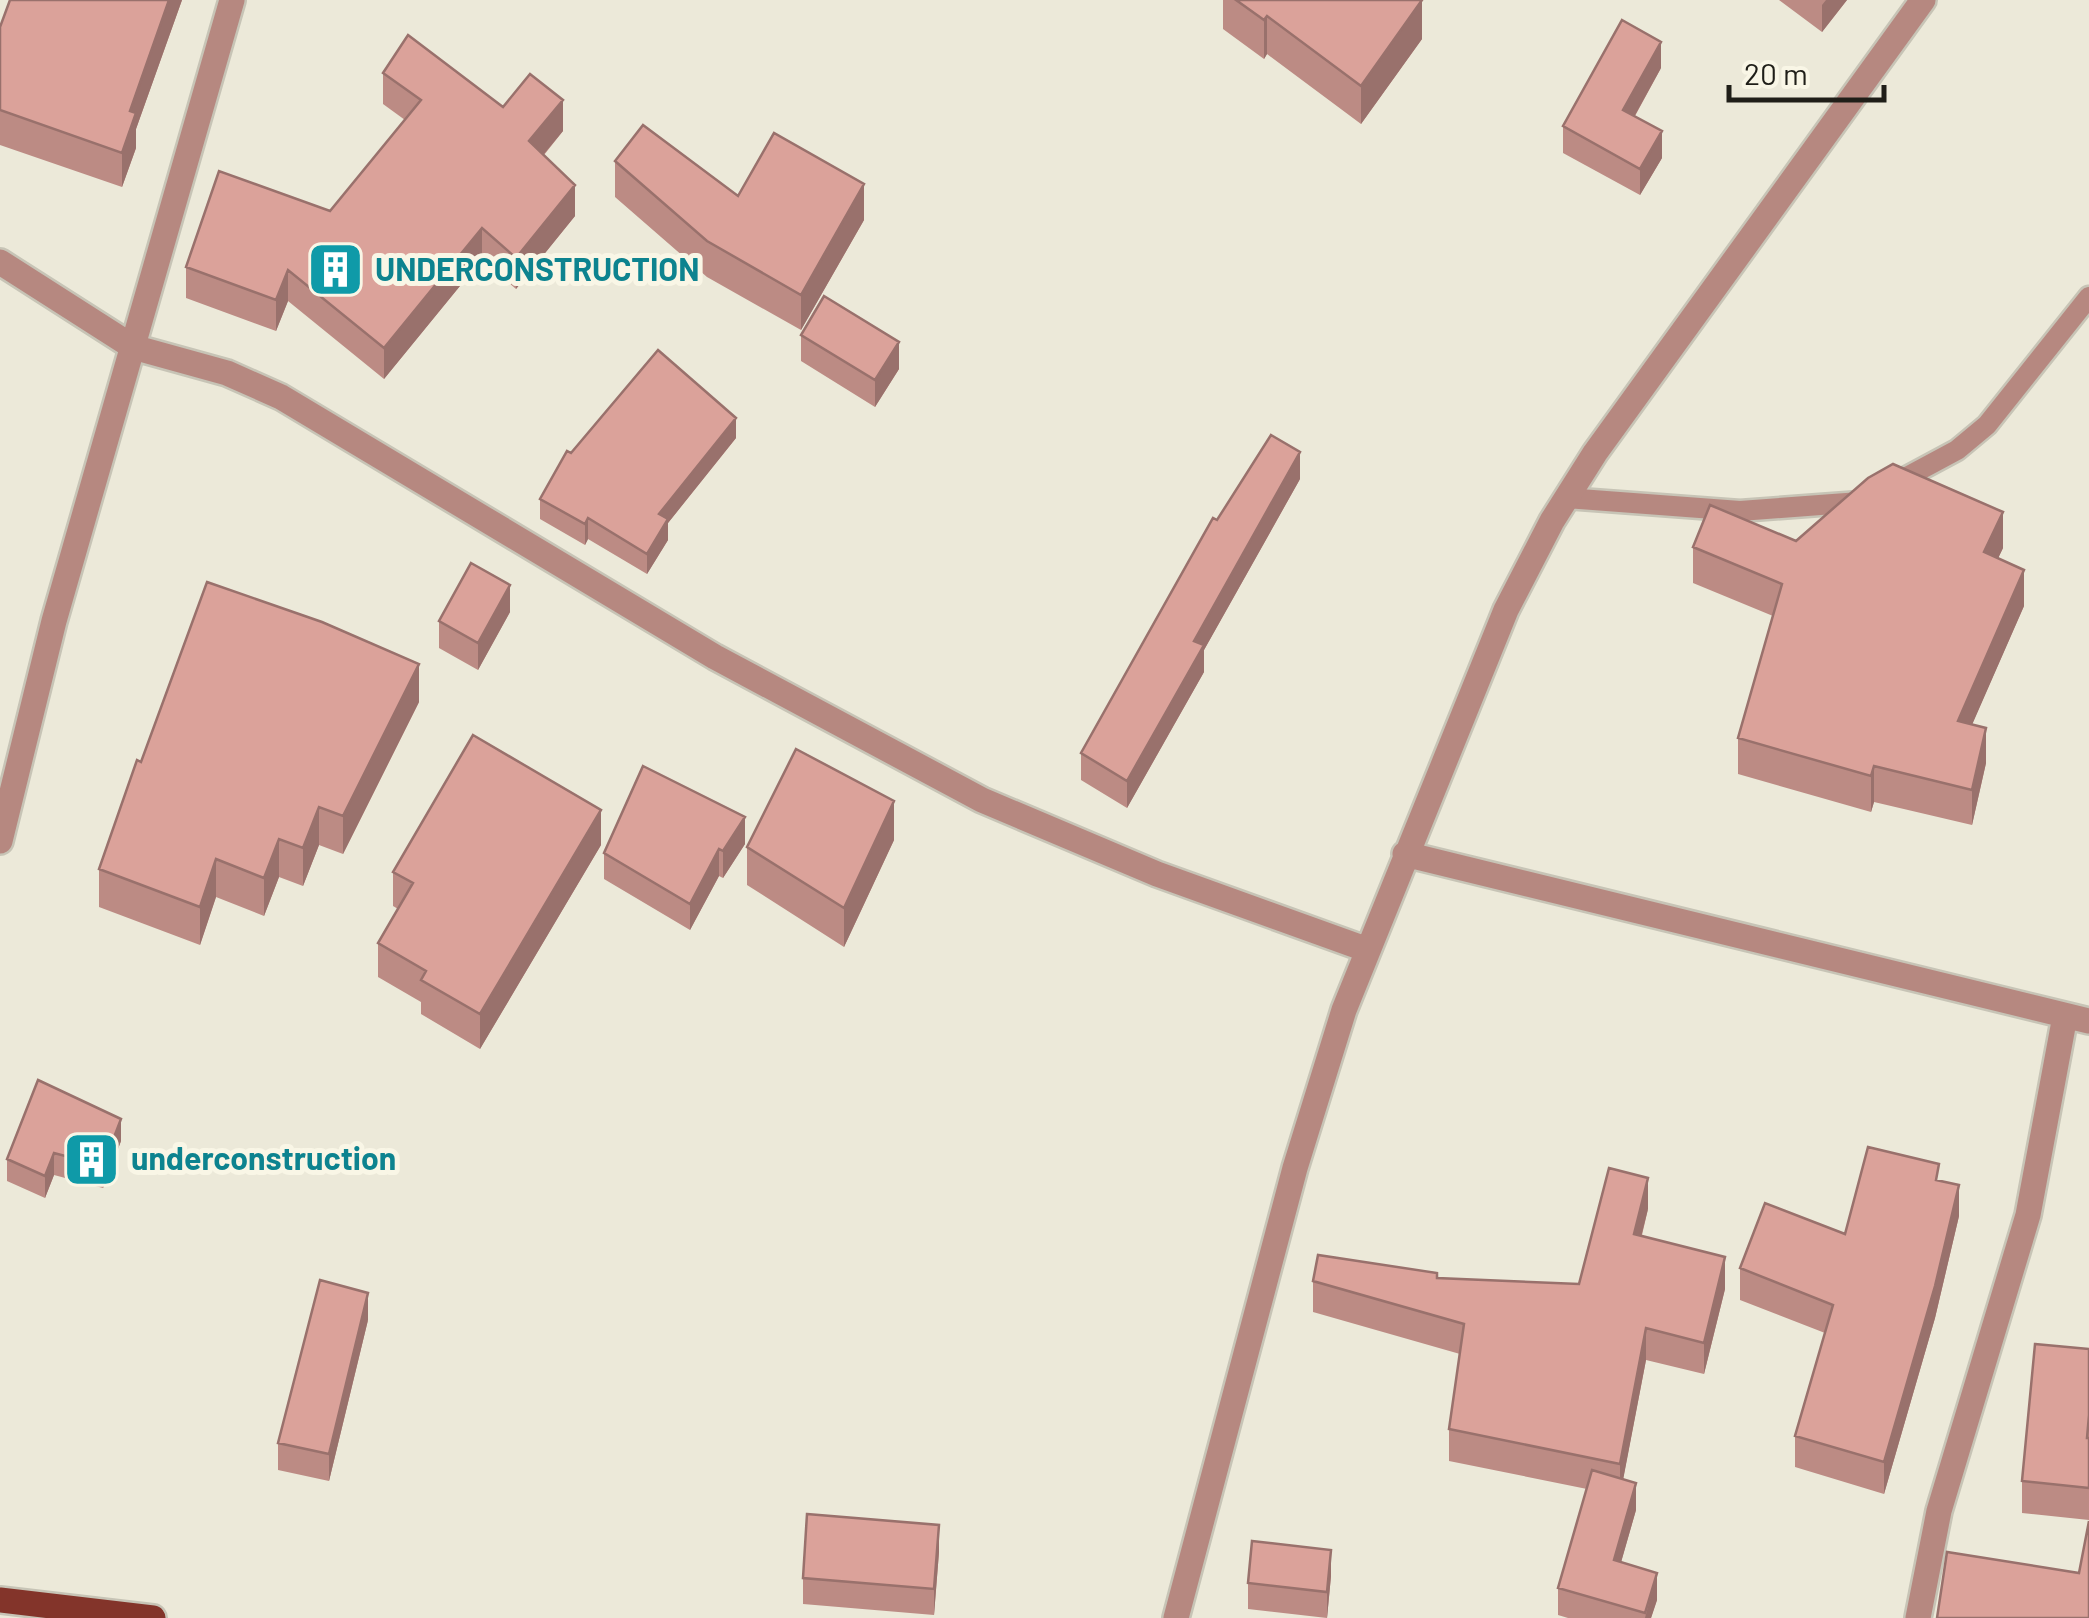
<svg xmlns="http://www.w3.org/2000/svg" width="2089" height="1618" viewBox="0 0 2089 1618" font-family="Barlow,sans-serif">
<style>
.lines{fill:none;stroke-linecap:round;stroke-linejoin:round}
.lane-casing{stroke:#c7c4b6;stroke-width:25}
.street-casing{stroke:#c7c4b6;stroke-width:30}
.primary-casing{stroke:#c7c4b6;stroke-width:30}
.lane{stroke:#b68880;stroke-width:20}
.street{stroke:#b68880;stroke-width:25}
.primary{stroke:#83342a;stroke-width:25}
.wall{fill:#bc8b84}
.shaded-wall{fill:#99716c}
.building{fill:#dba29a;stroke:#99716c;stroke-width:2.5}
.labels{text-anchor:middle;stroke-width:10;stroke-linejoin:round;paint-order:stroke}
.culture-label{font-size:32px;font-weight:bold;fill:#0d838f;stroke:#f9f6e6;text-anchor:start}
</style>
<rect width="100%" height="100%" fill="#ece9d9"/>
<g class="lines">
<defs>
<path id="lane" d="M1890,486l67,-36 30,-25 102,-128
M1566,498l174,13 120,-9"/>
<path id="street" d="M0,262l133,85 94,26 54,24 434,260 267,143 175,74 211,76
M0,841l54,-220 178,-621
M1405,854l684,167
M1176,1618l119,-450 49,-158 162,-400 46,-89 43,-68 328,-453
M1918,1618l21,-107 89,-296 37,-199"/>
<path id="primary" d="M0,1600l153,18"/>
</defs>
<use href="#lane" class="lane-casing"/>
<use href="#street" class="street-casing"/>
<use href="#primary" class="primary-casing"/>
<use href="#lane" class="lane"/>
<use href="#street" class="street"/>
<use href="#primary" class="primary"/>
</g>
<path class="wall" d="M10,0h172l-46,129v19l-14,39 -122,-42v-118z
M1223,0h199v39l-61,85 -94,-70 -3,5 -41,-30z
M1779,0h68l-25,32z
M1661,68l-26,48 27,42 -22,37 -77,-42v-27z
M383,73l120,34 60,24 -19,24 31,61 -59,73 -34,-30 -98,120 -96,-78 -12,30 -90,-33v-31l144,-56 75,-91 -22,-16z
M615,161l123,35 126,24 -63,110 -94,-53 -92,-80z
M801,335l98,34 -24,38 -74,-46z
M736,438l-68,85v17l-21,34 -59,-35 -3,6 -45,-26v-20l31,-46z
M1300,479l-96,171v22l-77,136 -46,-28v-27l136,-233z
M1796,541l207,7 -5,10 26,48 -52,118 14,39 -14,62 -98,-23 -3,10 -133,-38v-36l35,-122 -80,-33v-36z
M510,612l-32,58 -39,-22v-27z
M419,702l-76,152 -24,-9 -16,41 -24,-9 -15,39 -48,-19 -16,48 -101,-38v-38l42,-107z
M894,840l-50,107 -97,-62v-38z
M745,844l-22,34 -4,-2 -29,54 -86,-51v-26z
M601,845l-121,204 -59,-35v-12l-43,-25v-34l20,-34 -5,-3v-34z
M121,1141l-18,47 -49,-13 -9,23 -38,-17v-22z
M1939,1180l20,36 -24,102 -51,176 -89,-27v-31l30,-103 -85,-33v-32l105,-34z
M1648,1209l-6,26 83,54 -21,85 -58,-14 -23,119 13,31 -15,52 36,38 -6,18h-83l-10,-3v-27l29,-99 -138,-28v-32l11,-75 -147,-42v-31l124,-3 142,6z
M368,1320l-39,161 -51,-11v-27z
M2089,1349v171l-67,-7v-32z
M939,1552l-5,63 -131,-11v-26z
M1331,1576l-4,42 -79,-9v-26z"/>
<path class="shaded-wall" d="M169,0h13l-46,129v19l-14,39v-34l8,-42z
M1422,0v39l-61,85v-38z
M1826,0h21l-25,32v-27z
M1267,16v38l-3,5v-39z
M1661,42v26l-38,69v-27z
M563,100v31l-34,41v-31z
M1662,131v27l-22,37v-26z
M864,184v36l-63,110v-35z
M575,185v31l-59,73v-31z
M482,228v31l-98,120v-31z
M288,270v31l-12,30v-31z
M899,342v27l-24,38v-27z
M736,418v20l-68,85v17l-21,34v-20l12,-40z
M1300,452v27l-96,171v22l-77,136v-27l67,-140z
M2003,512v36l-19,40v-36z
M588,518v21l-3,6v-21z
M2024,570v36l-66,151v-36z
M510,585v27l-32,58v-27z
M419,664v38l-76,152v-38z
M1986,728v35l-14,62v-35z
M1874,766v36l-3,10v-36z
M894,801v39l-50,107v-39z
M319,807v38l-16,41v-38z
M601,810v35l-121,204v-35z
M745,817v27l-22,34v-27z
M279,839v38l-15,39v-38z
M719,849v27l-29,54v-26z
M216,859v38l-16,48v-38z
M121,1119v22l-18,47v-22z
M54,1153v22l-9,23v-22z
M1648,1178v31l-14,56v-31z
M1959,1185v31l-24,102 -51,176v-32z
M1725,1257v32l-21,85v-31z
M368,1293v27l-39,161v-27z
M1646,1328v32l-26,136v-32z
M1636,1483v27l-22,77v-27z
M939,1525v27l-5,63v-26z
M1331,1550v26l-4,42v-26z
M1657,1573v27l-6,18h-6z"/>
<path class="building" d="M10,0h159l-39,111 6,2 -14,40 -122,-43v-83z
M1236,0h186l-61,86 -94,-70 -3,4z
M1622,20l39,22 -38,68 39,21 -22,38 -77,-43z
M408,35l95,72 27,-33 33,26 -34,41 46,44 -59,73 -34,-30 -98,120 -96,-78 -12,30 -90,-33 33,-96 111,40 91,-111 -38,-27z
M643,125l95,71 36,-63 90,51 -63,111 -94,-54 -92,-80z
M824,296l75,46 -24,38 -74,-45z
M658,350l78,68 -77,96 9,5 -21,35 -59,-36 -3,6 -45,-25 27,-48 4,2z
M1271,435l29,17 -106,189 10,4 -77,136 -46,-28 132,-235 4,2z
M1893,464l110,48 -19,40 40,18 -66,151 28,7 -14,62 -98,-24 -3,10 -133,-38 44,-154 -89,-37 17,-42 86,36 72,-63z
M471,563l39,22 -32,58 -39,-22z
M207,582l115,40 97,42 -76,152 -24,-9 -16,41 -24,-9 -15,39 -48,-19 -16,48 -101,-38 38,-109 4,2z
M473,735l128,75 -121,204 -59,-34 5,-9 -48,-28 35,-60 -20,-11z
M796,749l98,52 -50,107 -97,-61z
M643,766l102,51 -22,34 -4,-2 -29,55 -86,-51z
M38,1080l83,39 -18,47 -49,-13 -9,23 -38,-17z
M1868,1147l71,17 -3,16 23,5 -24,101 -51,176 -89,-26 38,-131 -93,-37 25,-65 80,31z
M1609,1168l39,10 -14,56 91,23 -21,86 -58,-15 -26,136 -171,-35 15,-105 -151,-43 5,-26 119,18v5l142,6z
M320,1280l48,13 -39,161 -51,-11z
M2035,1344l54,5v66l-2,23h2v50l-67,-7z
M1592,1470l44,13 -22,77 43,13 -12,40 -87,-25z
M807,1514l132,11 -5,64 -131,-11z
M2089,1521v97h-152l10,-66 132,21z
M1252,1541l79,9 -4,42 -79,-9z"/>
<defs>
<symbol id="building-square" viewBox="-11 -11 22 22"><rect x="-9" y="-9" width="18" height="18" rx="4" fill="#0f9aa8" stroke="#f9f6e6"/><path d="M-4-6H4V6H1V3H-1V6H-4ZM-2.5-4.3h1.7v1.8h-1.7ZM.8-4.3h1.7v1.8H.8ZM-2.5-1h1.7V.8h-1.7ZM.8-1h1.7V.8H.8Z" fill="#fff"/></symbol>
</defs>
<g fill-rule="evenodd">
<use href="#building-square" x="304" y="238" width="63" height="63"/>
<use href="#building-square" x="60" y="1128" width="63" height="63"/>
</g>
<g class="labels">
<g class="culture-label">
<text x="375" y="281">UNDERCONSTRUCTION</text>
<text x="131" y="1170">underconstruction</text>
</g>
</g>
<path d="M1729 85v15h155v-15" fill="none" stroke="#1f1e18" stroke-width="5"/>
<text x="1744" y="85" font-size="30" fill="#1f1e18" stroke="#f9f6e6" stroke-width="8" paint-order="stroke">20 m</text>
</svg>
